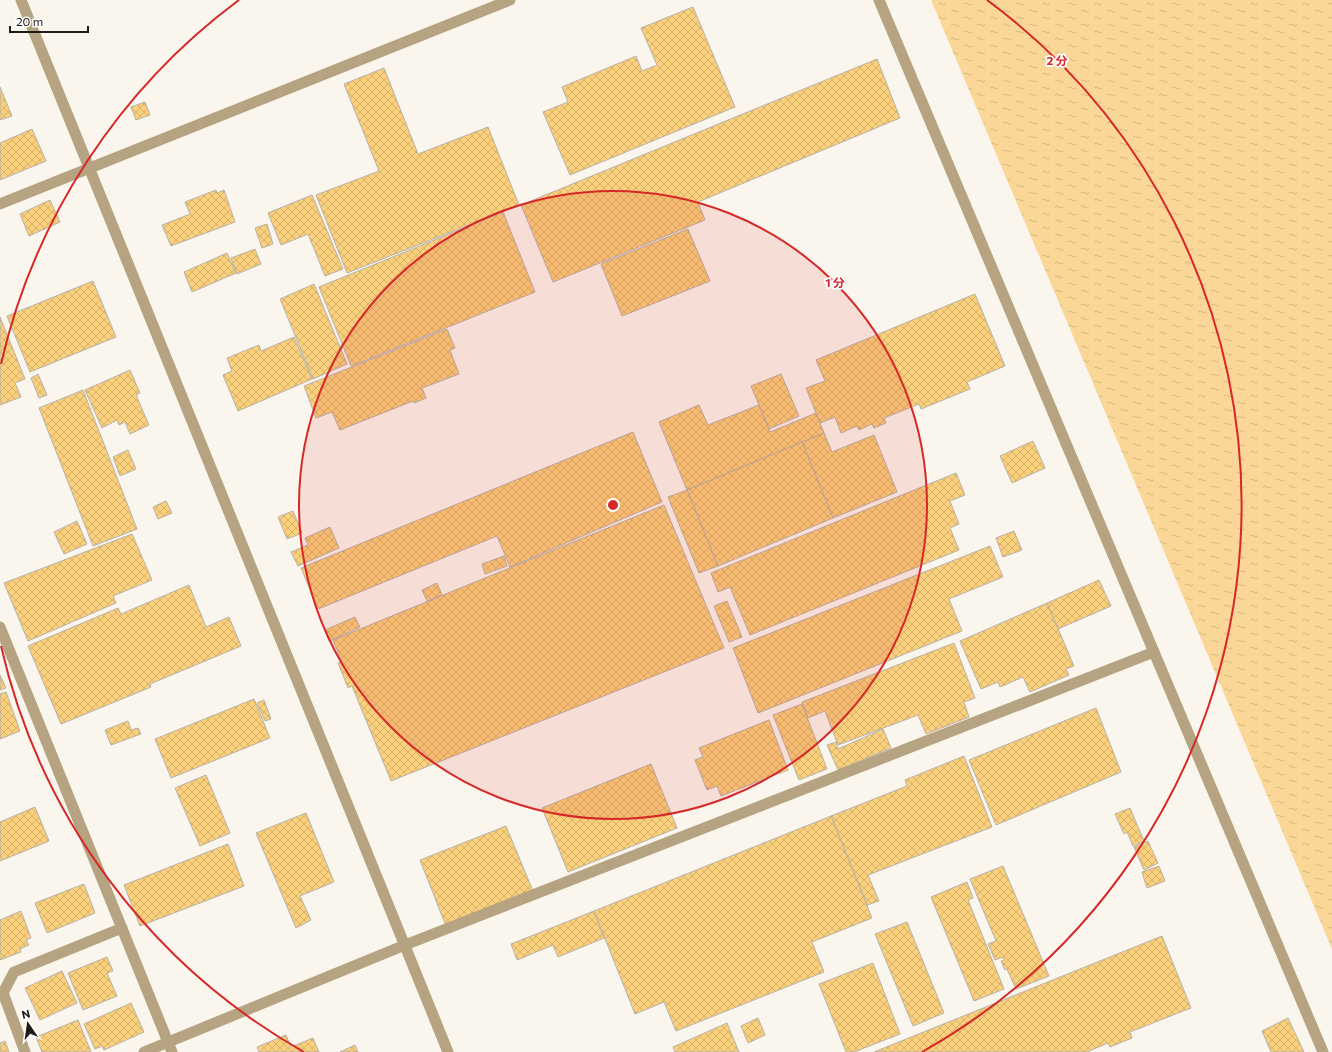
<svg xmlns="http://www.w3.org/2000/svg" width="1332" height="1052" viewBox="0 0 1332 1052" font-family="Commissioner,'Noto Sans JP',sans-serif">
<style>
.water{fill:url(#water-ripples)}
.building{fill:url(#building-cross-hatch);stroke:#b6b1a9}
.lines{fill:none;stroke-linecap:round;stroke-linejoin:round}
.service{stroke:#b5a381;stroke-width:11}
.minor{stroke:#b5a381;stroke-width:11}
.tertiary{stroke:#b5a381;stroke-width:11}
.ring{fill:none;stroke:#d62828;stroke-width:2}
.centre{fill:#d62828;stroke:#fff;stroke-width:2}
.ring-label{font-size:12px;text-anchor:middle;font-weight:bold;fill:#d62828;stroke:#fff;stroke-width:3.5;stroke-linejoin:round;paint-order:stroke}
</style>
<defs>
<pattern id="water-ripples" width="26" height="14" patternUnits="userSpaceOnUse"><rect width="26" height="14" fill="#fad796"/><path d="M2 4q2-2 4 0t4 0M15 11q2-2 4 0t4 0" fill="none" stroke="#d6b881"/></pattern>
<pattern id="building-cross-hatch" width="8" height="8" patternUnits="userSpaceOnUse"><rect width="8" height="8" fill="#fbd07c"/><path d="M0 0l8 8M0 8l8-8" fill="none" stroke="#d7b26a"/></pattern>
</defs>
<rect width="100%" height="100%" fill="#fbf6ed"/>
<!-- water -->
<polygon class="water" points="931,0 1332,0 1332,949"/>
<!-- building -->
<g class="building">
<polygon points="693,7 735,107 570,175 543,112 568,102 562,87 636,56 642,71 657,65 641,28"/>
<polygon points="877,59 900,118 698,202 705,220 553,282 521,205"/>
<polygon points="384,68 418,154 488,127 519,205 347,273 316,195 379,171 344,84"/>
<polygon points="0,87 12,116 0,120"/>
<polygon points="145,102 150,115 136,120 131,107"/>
<polygon points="32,129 46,161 0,180 0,143"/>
<polygon points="216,190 217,193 224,190 235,222 171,246 162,225 190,214 185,202"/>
<polygon points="312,195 343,269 325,276 308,234 281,245 268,213"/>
<polygon points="50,200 60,222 29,236 20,214"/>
<polygon points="503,212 535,292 351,366 319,287"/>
<polygon points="267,224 273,244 262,248 255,228"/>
<polygon points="688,229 710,281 622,316 601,264"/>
<polygon points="255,249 261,264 237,274 231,258"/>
<polygon points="227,253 236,273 192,292 184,272"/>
<polygon points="93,281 116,337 30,372 7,316"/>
<polygon points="314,284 347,364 313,379 280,299"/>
<polygon points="975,294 1005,366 967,382 970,389 921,409 919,404 884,418 886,423 874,428 872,424 859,430 857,426 841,433 835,417 820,423 806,388 825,381 816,360"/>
<polygon points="0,317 25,379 15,383 21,397 0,405"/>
<polygon points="447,329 455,348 450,350 459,374 422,388 426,398 414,403 413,401 340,430 332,412 316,418 304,386"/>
<polygon points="294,337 312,379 238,411 223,375 232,371 227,358 259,345 261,351"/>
<polygon points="130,370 140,393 136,395 149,425 130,434 125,422 119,425 117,420 102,428 85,390"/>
<polygon points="38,374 47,395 39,398 31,378"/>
<polygon points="781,374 799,416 769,429 751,386"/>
<polygon points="83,390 137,529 93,546 39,408"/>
<polygon points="699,405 708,425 759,405 770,432 816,413 824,433 687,490 659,422"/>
<polygon points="633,432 662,502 510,567 497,536 318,609 301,568"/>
<polygon points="824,433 832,452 874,435 897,492 833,518 802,442"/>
<polygon points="1033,441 1045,468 1012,483 1000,456"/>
<polygon points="802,442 833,518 718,566 687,490"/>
<polygon points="128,450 136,469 120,476 113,457"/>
<polygon points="956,473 965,495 950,501 959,524 950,528 959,550 750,635 730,587 718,592 711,573"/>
<polygon points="687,490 718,566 699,573 668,497"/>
<polygon points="166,501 172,513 158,519 153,507"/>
<polygon points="664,505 724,648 391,781 352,686 348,688 338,663 342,662 333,640"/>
<polygon points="293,511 302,533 287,539 278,517"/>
<polygon points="77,521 87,544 64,554 54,532"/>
<polygon points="330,527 339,548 298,566 291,552 308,545 305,538"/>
<polygon points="1014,531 1022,550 1003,557 996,538"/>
<polygon points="132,534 152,580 113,596 116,603 28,641 4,583"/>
<polygon points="990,546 1003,577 949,599 962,631 758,713 733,648"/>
<polygon points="504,556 507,566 485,574 482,564"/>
<polygon points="1099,580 1111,606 1058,629 1047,603"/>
<polygon points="437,583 442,595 427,601 422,590"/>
<polygon points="189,585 206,627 229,617 241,646 150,684 151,687 61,724 28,646 118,608 121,614"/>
<polygon points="727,601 742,637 729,642 714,606"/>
<polygon points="1047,603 1074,666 1066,669 1069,675 1030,692 1023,677 1000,687 998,682 981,689 960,641"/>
<polygon points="355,617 360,627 329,641 325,630"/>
<polygon points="954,643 975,698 964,702 969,717 926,734 918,715 838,745 825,711 808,718 802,702"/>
<polygon points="0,675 6,688 0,690"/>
<polygon points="6,692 20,731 0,739 0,694"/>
<polygon points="254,699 270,738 171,778 155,739"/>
<polygon points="264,700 271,719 265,721 257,703"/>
<polygon points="802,704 827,769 799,780 773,715"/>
<polygon points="1096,708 1121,772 996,825 969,760"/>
<polygon points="769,720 788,770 721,796 717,786 707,790 695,760 703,757 699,748"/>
<polygon points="128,721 131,730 138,728 141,734 111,745 105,730"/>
<polygon points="883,729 891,748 838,770 827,745 836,742 838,749"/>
<polygon points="964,756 992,827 868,875 879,901 867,905 831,816 907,786 905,780"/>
<polygon points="651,764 677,828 568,872 542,808"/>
<polygon points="206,775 230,833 200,846 175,788"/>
<polygon points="35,807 49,841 0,861 0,822"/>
<polygon points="1130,808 1144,841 1133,846 1127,832 1124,834 1115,814"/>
<polygon points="306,813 334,882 300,896 311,920 296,928 256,833"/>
<polygon points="831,816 872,918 812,942 824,972 676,1031 664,1002 635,1014 594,911"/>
<polygon points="506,826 533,891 446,926 420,860"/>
<polygon points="1148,841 1158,863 1144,870 1134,847"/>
<polygon points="228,844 244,886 140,926 124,885"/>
<polygon points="1003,866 1049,976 1016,989 1007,969 1005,970 1001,961 1004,960 1003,957 995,960 988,944 996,941 970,879"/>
<polygon points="1159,866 1165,881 1147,888 1142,872"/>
<polygon points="967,882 973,898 968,900 1004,989 974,1001 931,897"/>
<polygon points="84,884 95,913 47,933 35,903"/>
<polygon points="21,911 31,938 26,940 29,945 20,949 21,952 0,960 0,920"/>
<polygon points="594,911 604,938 558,957 553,945 517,960 511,944"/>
<polygon points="907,922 944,1013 913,1026 875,934"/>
<polygon points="1162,936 1191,1008 1130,1032 1132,1038 1110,1047 1108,1043 1087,1052 874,1052"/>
<polygon points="107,957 113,971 107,973 117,996 83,1010 68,973"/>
<polygon points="873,963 900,1034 854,1052 846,1052 819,984"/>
<polygon points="62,971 77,1003 40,1020 25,988"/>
<polygon points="131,1003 144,1032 104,1050 102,1046 95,1049 84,1024"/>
<polygon points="758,1018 765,1035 748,1043 741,1026"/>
<polygon points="1288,1018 1304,1052 1271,1052 1262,1031"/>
<polygon points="78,1020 91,1052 42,1052 36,1037"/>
<polygon points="727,1023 739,1052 675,1052 673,1047"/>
<polygon points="286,1035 291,1047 313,1038 319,1052 259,1052 257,1047"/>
<polygon points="5,1041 9,1052 0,1052 0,1043"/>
<polygon points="355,1045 358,1052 340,1052"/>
</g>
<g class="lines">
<!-- service -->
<polyline class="service" points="1159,664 1323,1052"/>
<!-- minor -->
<g class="minor">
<polyline points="879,0 1159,664"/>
<polyline points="0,204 510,0"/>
<polyline points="0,627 172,1052"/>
<polyline points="25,1052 3,993 14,972 122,928"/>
<polyline points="144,1052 405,945 1154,652"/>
</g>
<!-- tertiary -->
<polyline class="tertiary" points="21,0 448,1052"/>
</g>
<!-- distance rings -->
<circle cx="613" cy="505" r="314" fill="#d62828" fill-opacity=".12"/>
<g class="ring">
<circle cx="613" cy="505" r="314"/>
<path d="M304 1052A628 628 0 0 1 1 646M1 364A628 628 0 0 1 239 0M987 0A628 628 0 0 1 922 1052"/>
</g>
<circle cx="613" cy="505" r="6" class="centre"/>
<g class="ring-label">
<text x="1057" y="65">2 分</text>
<text x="835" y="287">1 分</text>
</g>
<!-- north arrow -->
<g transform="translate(28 1024) rotate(347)" stroke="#ffffff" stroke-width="3" paint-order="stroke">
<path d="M0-3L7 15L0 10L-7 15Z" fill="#1d1b18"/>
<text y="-6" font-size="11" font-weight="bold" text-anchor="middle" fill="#1d1b18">N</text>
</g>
<!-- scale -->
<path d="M10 26v6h78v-6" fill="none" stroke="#1d1b18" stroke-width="2"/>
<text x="16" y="26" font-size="12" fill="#1d1b18" stroke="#ffffff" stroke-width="3" paint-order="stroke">20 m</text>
</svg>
